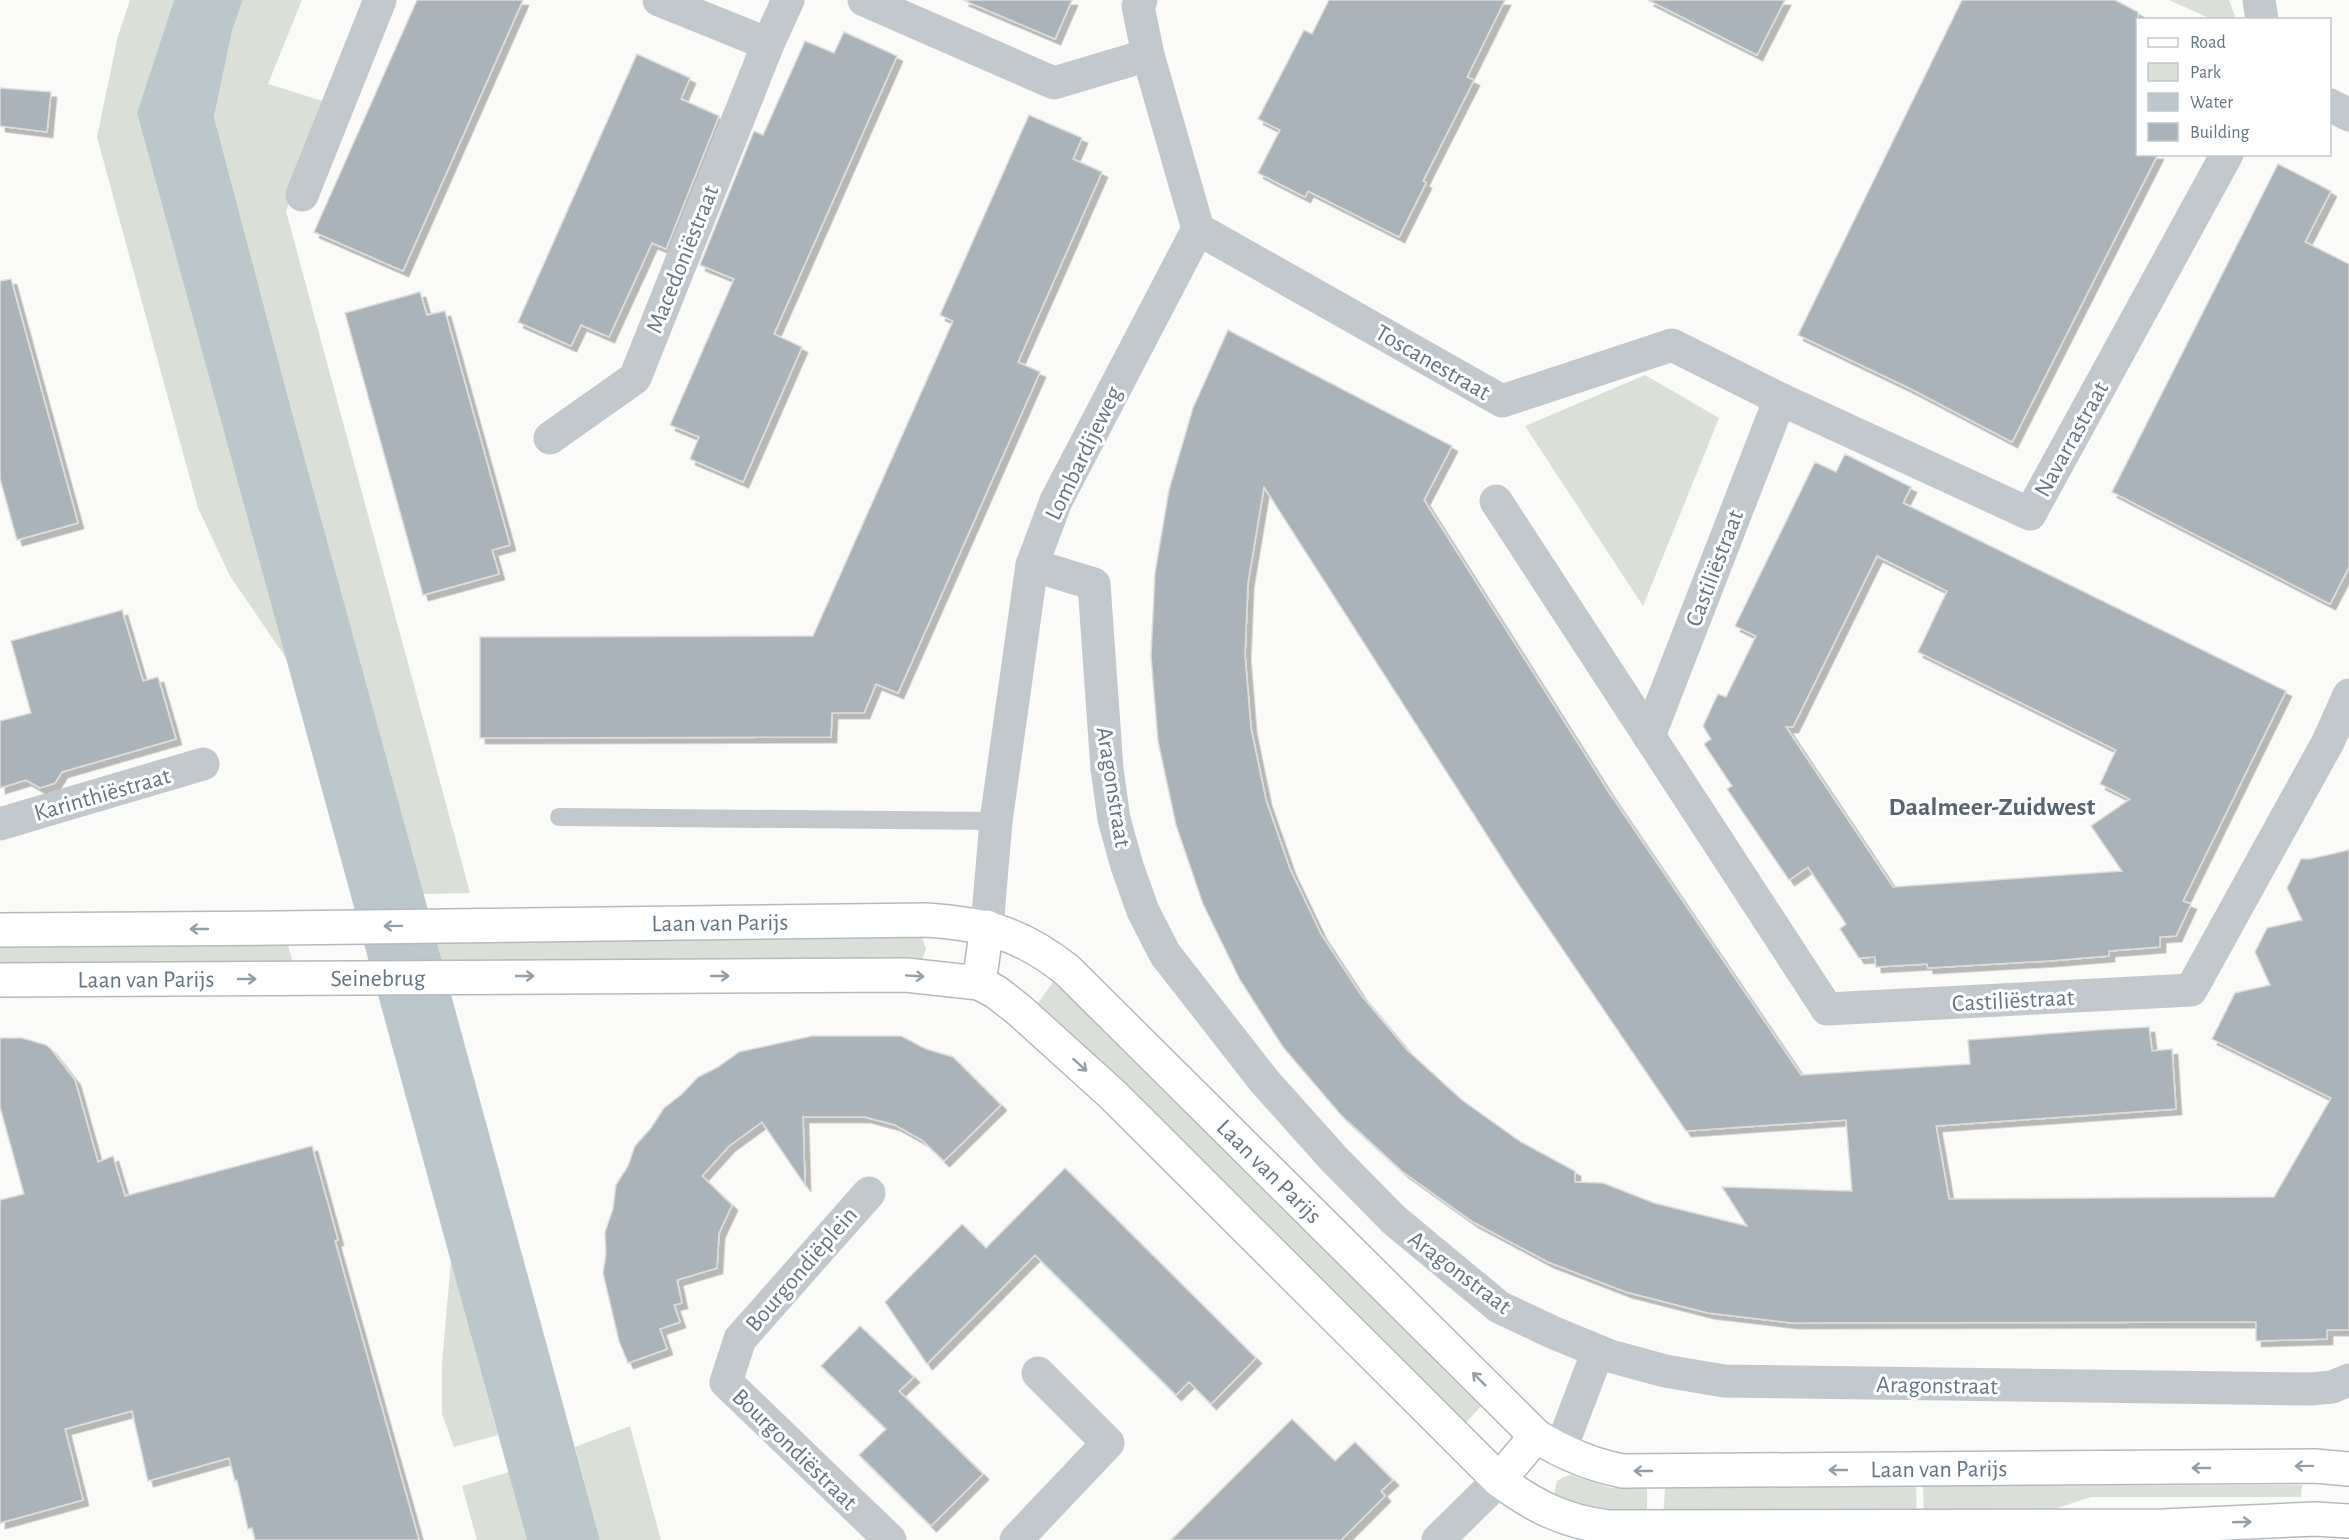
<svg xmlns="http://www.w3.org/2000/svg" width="2349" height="1540" viewBox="0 0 2349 1540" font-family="'Alegreya Sans',sans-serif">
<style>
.green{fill:#dadfd7}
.water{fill:#bbc7cb}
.building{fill:#aab3b9;stroke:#dcdcda;stroke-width:1.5;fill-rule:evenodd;filter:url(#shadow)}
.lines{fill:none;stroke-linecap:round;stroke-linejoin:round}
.secondary-casing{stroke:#b3babf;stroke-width:36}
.lane{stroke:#c3c8cc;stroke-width:18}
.street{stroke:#c3c8cc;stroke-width:33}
.secondary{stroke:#fff;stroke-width:33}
.oneway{stroke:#939fa8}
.labels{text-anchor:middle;stroke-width:6;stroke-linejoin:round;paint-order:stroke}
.street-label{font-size:24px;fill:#657683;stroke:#fff}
.neighbourhood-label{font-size:26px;font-weight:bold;fill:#57646e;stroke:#fff}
</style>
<defs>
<filter id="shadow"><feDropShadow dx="5.5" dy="5.5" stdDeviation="0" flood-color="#0004"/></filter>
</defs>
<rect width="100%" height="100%" fill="#fafaf8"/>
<!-- green -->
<g class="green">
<polygon points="130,0 174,0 137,113 288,661 230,576 198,508 97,137 118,36"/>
<polygon points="243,0 302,0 268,84 329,103 286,211 470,893 423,894 290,405 214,117 232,31"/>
<polygon points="2169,0 2229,0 2236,19 2211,19"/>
<polygon points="1645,375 1719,418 1643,606 1525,426"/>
<polygon points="918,936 922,938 926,949 922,960 916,962 443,967 435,938"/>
<polygon points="286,937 294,967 0,968 0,940"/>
<polygon points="1054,981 1483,1404 1461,1428 1035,1007"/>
<polygon points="451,1260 498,1435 454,1447 442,1414 442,1364"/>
<polygon points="630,1426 661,1540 600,1540 575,1447"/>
<polygon points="509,1472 527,1540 477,1540 462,1486"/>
<polygon points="1571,1475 1611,1488 1647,1488 1647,1519 1558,1502 1554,1494 1557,1481 1566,1476"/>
<polygon points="1916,1485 1917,1519 1663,1519 1665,1488"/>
<polygon points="2302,1485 2301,1497 2091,1497 2029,1517 1924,1519 1923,1486"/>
</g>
<!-- water -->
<polygon class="water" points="174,0 243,0 232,31 214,117 290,405 600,1540 527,1540 137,113"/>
<!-- building -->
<g class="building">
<polygon points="417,0 523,0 403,271 314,232"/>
<polygon points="963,0 1072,0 1055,39"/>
<polygon points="1329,0 1505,0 1467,77 1474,80 1423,181 1426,183 1399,237 1308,191 1305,197 1258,173 1280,130 1258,119 1304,30 1312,34"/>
<polygon points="1648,0 1785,0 1757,55"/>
<polygon points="1962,0 2115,0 2138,12 2138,154 2158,154 2012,442 1911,389 1798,335"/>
<polygon points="844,32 897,56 774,334 802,347 743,482 690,459 699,437 670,425 734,279 700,265 754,131 763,135 805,41 834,53"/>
<polygon points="637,54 690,78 681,99 719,116 666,249 652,243 609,337 581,325 571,346 518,322"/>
<polygon points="0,88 51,92 47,132 0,126"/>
<polygon points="1029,115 1082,138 1073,159 1102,172 1018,362 1040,372 898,693 876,684 864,713 832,713 831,737 480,738 480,637 813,636 953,321 940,315"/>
<polygon points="2278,164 2331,191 2305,242 2349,264 2349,567 2330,604 2112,492"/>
<polygon points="11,279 78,523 17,540 0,479 0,281"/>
<polygon points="420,292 427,315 445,311 510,545 492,550 499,574 423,595 345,313"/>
<path d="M1228,330L1452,446L1424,500L1610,794L1801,1075L1970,1064L1968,1040L2098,1030L2149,1027L2152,1051L2172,1049L2176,1109L1936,1126L1949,1199L2274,1197L2331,1098L2212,1039L2235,993L2270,985L2255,952L2267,928L2302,920L2287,888L2301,859H2310L2349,850V1330H2327V1339L2256,1341V1322L1792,1323L1708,1313L1626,1292L1548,1262L1473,1222L1403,1172L1341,1115L1283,1047L1240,980L1203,904L1176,825L1158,741L1151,656L1155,573L1169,490L1193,408ZM1264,487L1517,882L1686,1131L1846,1120L1852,1191L1722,1187L1747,1226L1654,1203L1603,1183L1575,1182V1171L1521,1142L1462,1100L1408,1051L1361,995L1321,934L1290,869L1266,800L1251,728L1245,655L1248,583Z"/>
<path d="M1845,454L1911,487L1903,503L2286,691L2183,901L2191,904L2176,936L2160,937V947L2109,951V956L2049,961L1928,968L1927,964L1876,967L1875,957L1859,958L1840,929L1846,924L1808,867L1789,880L1727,789L1732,786L1704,744L1711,739L1703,726L1718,694L1726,697L1756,636L1735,626L1815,462L1836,472ZM1877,556L1947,591L1918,652L2116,750L2100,784L2130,799L2091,826L2122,871L1893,887L1786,727H1793Z"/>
<polygon points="122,610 143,681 158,677 176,739 62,772 55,783 40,788 26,780 0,788 0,721 31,713 11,641"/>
<polygon points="812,1036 901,1036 926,1049 953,1057 1001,1105 944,1161 922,1140 895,1125 865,1117 803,1117 805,1185 762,1122 729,1146 702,1176 732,1205 719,1233 717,1268 677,1280 682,1303 674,1305 680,1322 660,1329 667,1349 628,1363 619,1341 603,1273 606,1254 605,1232 613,1209 616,1185 628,1166 635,1146 651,1128 664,1108 682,1094 698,1077 718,1067 739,1052"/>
<polygon points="0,1038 22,1038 46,1045 51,1049 75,1080 98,1162 113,1156 125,1196 312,1146 338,1240 335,1241 419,1540 255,1540 252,1528 248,1529 237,1480 235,1481 229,1458 148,1481 132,1411 65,1429 83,1500 0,1523 0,1200 24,1194 0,1107"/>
<polygon points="1065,1168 1256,1358 1211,1404 1189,1382 1176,1395 1035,1255 927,1364 885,1302 962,1224 986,1248"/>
<polygon points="860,1326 914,1377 899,1391 983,1474 931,1526 859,1455 886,1429 821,1366"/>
<polygon points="1292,1419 1335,1461 1355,1442 1393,1480 1381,1491 1385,1496 1341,1540 1171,1540"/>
</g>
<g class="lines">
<!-- secondary casing -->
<g class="secondary-casing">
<g id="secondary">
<path id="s1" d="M0,930L278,928L926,920C985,924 1020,933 1067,970L1536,1436C1565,1454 1591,1465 1623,1471L2315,1466L2349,1469"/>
<path id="s2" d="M0,980L906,975L979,983L996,992L1019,1010L1113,1095L1499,1480C1533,1506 1566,1522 1608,1527L2163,1526L2315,1519L2349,1521"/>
<polyline points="979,983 987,927"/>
<polyline points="1499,1480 1536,1436"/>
</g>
</g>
<!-- lane -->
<polyline class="lane" points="559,817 996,821"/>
<!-- street -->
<g class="street">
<polyline points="659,0 768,44"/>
<polyline points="864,0 1054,83 1148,55"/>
<polyline points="2259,0 2262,20"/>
<polyline points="2330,105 2349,115"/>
<polyline points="302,195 380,0"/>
<polyline points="1198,229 1502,401 1672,345 1780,399 2030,514 2227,154"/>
<polyline points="550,438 635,378 768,44 788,0"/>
<polyline points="1496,501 1827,1009 2191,990 2328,742 2349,695"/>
<polyline points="1032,565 1094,584 1107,769 1114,819 1127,866 1143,911 1165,954 1265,1082 1334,1159 1394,1220 1499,1307 1552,1332 1610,1356 1665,1371 1724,1381 2311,1389 2332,1387 2349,1380"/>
<polyline points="1649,736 1780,399"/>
<polyline points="0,824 203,764"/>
<polyline points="987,927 996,821 1032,565 1056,501 1198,229 1148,55 1138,6 1141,0"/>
<polyline points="869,1193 740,1339 726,1382 890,1540"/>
<polyline points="1560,1451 1598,1351"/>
<polyline points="1016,1540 1108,1443 1038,1373"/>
<polyline points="1438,1540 1499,1480"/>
</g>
<!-- secondary -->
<use href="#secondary" class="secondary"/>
</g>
<!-- one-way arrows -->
<defs><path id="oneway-shaft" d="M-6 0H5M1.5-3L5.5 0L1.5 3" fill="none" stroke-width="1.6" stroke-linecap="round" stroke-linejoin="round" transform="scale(1.5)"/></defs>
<g class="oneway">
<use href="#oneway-shaft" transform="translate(393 926) rotate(179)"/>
<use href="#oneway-shaft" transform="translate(199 929) rotate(180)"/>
<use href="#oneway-shaft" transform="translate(525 976)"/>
<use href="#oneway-shaft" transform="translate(720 976)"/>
<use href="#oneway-shaft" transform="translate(915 976) rotate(4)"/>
<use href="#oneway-shaft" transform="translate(247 979)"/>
<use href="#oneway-shaft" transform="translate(1080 1065) rotate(42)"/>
<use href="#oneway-shaft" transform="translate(1479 1379) rotate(-135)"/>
<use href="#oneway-shaft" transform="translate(2304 1466) rotate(179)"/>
<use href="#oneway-shaft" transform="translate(2201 1468) rotate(180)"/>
<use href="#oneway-shaft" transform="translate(1838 1470) rotate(180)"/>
<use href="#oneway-shaft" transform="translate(1643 1471) rotate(180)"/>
<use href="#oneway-shaft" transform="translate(2242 1522) rotate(-2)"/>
</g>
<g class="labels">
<!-- street labels -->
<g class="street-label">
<text transform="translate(682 259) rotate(-68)" y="8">Macedoniëstraat</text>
<text transform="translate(1433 362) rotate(30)" y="8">Toscanestraat</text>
<text transform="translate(2071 439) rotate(-61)" y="8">Navarrastraat</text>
<text transform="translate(1083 453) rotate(-64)" y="8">Lombardijeweg</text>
<text transform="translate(1714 568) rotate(-69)" y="8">Castiliëstraat</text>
<text transform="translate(1114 787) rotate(81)" y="8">Aragonstraat</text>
<text transform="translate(102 794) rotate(-16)" y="8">Karinthiëstraat</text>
<text dy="8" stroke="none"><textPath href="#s1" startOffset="720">Laan van Parijs</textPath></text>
<text dy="8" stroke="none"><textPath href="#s2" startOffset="378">Seinebrug</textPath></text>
<text dy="8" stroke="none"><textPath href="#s2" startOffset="146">Laan van Parijs</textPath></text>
<text transform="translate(2013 1000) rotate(-3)" y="8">Castiliëstraat</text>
<text dy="8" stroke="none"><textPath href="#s1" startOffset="1364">Laan van Parijs</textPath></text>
<text transform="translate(801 1269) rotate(-49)" y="8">Bourgondiëplein</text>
<text transform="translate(1460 1272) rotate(37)" y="8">Aragonstraat</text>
<text transform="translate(1937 1385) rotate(1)" y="8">Aragonstraat</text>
<text transform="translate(795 1449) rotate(44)" y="8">Bourgondiëstraat</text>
<text dy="8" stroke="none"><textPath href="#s1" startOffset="2150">Laan van Parijs</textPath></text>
</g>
<!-- neighbourhood labels -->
<g class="neighbourhood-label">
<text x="1992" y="815">Daalmeer-Zuidwest</text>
</g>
</g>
<!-- legend -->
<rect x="2136" y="18" width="195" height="138" fill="#ffffff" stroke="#c1c8cd" stroke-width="1.5"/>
<rect x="2148" y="38" width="30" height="9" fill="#ffffff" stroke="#c1c8cd" stroke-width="1.5"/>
<text x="2190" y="48" font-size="18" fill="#657683">Road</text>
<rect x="2148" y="63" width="30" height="18" fill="#dadfd7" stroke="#c1c8cd" stroke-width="1.5"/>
<text x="2190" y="78" font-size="18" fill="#657683">Park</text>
<rect x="2148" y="93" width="30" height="18" fill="#bbc7cb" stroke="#c1c8cd" stroke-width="1.5"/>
<text x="2190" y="108" font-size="18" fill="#657683">Water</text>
<rect x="2148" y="123" width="30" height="18" fill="#aab3b9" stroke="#c1c8cd" stroke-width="1.5"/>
<text x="2190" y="138" font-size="18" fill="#657683">Building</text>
</svg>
